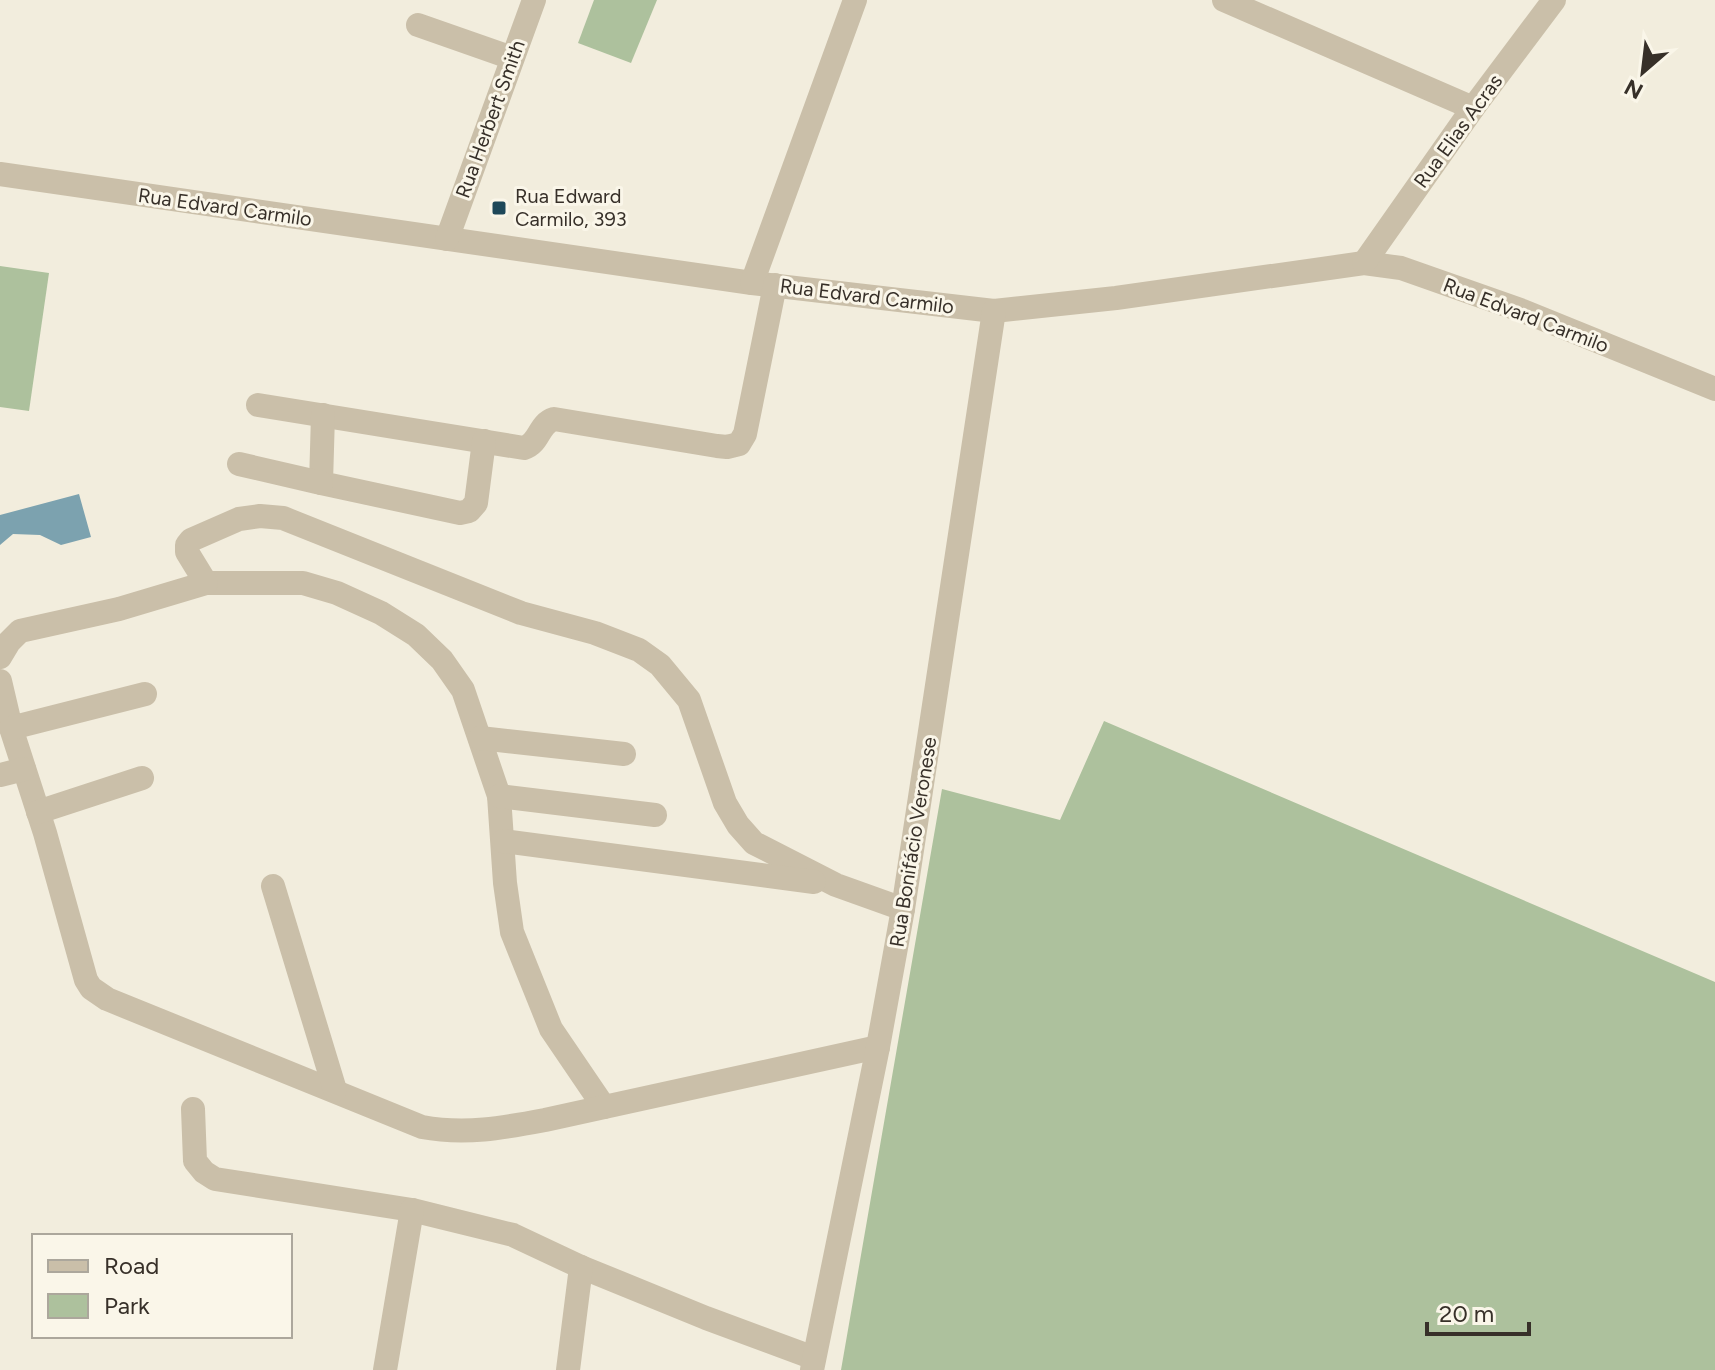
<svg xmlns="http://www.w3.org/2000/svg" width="1715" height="1370" viewBox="0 0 1715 1370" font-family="Figtree,sans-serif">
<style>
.green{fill:#adc19d}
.water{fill:#7ca2af}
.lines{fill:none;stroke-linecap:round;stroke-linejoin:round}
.minor{stroke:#cabfa9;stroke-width:24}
.poi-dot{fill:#1e4859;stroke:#faf6e9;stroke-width:3}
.labels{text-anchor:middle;stroke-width:6;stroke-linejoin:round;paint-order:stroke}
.street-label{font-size:20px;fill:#373029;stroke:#faf6e9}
.poi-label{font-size:20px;fill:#373029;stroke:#faf6e9;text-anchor:start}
</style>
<rect width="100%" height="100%" fill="#f2eddd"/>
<!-- green -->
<g class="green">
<polygon points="594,0 657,0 631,63 578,43"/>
<polygon points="0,266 49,273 29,411 0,407"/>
<polygon points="1104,721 1715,982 1715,1370 841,1370 942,789 1060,820"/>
</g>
<!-- water -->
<polygon class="water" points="79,494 91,537 61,545 40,535 13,534 0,545 0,515"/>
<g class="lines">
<!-- minor -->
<g class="minor">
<polyline points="1224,0 1473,108"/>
<polyline points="418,25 512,58"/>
<polyline points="0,174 752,283 994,311 1116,298 1364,263 1401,268 1523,311 1715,389"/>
<polyline points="447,239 534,0"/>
<polyline points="1364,263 1473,108 1554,0"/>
<polyline points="752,283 855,0"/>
<path d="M258,405L524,448C540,443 538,424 554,419L717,446L727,447L739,444L745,434L775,285"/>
<polyline points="323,415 321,483 460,513 469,511 476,503 484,441"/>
<polyline points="239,464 321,483"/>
<polyline points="206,583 303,583 337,593 381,613 416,635 442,660 463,690 499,796 505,883 512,932 551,1029 604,1107"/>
<polyline points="0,657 9,642 20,631 119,609 206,583 187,552 187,545 191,540 239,519 260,516 283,518 521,613 595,633 639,650 660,665 689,700 725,803 738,825 754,843 836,885 903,909"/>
<path d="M0,681L11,728L45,833L86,980L91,988L107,999L422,1127C465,1135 503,1128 545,1120L878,1047"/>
<polyline points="11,728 145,694"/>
<polyline points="480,738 624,754"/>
<polyline points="0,775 24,769"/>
<polyline points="499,796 655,815"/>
<polyline points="38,812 142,778"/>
<polyline points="503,841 814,882"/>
<polyline points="273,886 335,1090"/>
<polyline points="193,1109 195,1161 204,1172 215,1179 412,1210 513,1235 581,1267 706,1318 814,1358"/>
<polyline points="385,1370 412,1210"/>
<polyline points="568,1370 581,1267"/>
<polyline points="812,1370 878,1047 903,909 994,311"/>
</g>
</g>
<!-- markers -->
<rect class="poi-dot" x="491" y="200" width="16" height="16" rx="4"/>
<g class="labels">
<!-- street labels -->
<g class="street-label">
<text transform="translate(490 119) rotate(-70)" y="7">Rua Herbert Smith</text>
<text transform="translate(1458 131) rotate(-54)" y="7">Rua Elias Acras</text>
<text transform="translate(225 207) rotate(8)" y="7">Rua Edvard Carmilo</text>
<text transform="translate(867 296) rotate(7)" y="7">Rua Edvard Carmilo</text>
<text transform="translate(1526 315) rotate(21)" y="7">Rua Edvard Carmilo</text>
<text transform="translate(913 842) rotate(-81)" y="7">Rua Bonifácio Veronese</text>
</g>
<!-- poi labels -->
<g class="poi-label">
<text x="515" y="203">Rua Edward<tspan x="515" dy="23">Carmilo, 393</tspan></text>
</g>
</g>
<!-- legend -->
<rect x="32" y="1234" width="260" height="104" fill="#faf6e9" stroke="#aca79c" stroke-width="2"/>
<rect x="48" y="1260" width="40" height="12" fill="#cabfa9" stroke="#aca79c" stroke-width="2"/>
<text x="104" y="1274" font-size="24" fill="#373029">Road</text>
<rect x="48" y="1294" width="40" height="24" fill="#adc19d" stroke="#aca79c" stroke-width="2"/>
<text x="104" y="1314" font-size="24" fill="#373029">Park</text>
<!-- north arrow -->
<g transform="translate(1643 72) rotate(208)" stroke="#faf6e9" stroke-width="6" paint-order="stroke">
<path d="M0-6L14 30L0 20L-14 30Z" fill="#373029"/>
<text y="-12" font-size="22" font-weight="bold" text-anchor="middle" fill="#373029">N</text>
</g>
<!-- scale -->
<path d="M1427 1322v12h102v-12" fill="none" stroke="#373029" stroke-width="4"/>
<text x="1439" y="1322" font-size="24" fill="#373029" stroke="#faf6e9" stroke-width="6" paint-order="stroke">20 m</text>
</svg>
